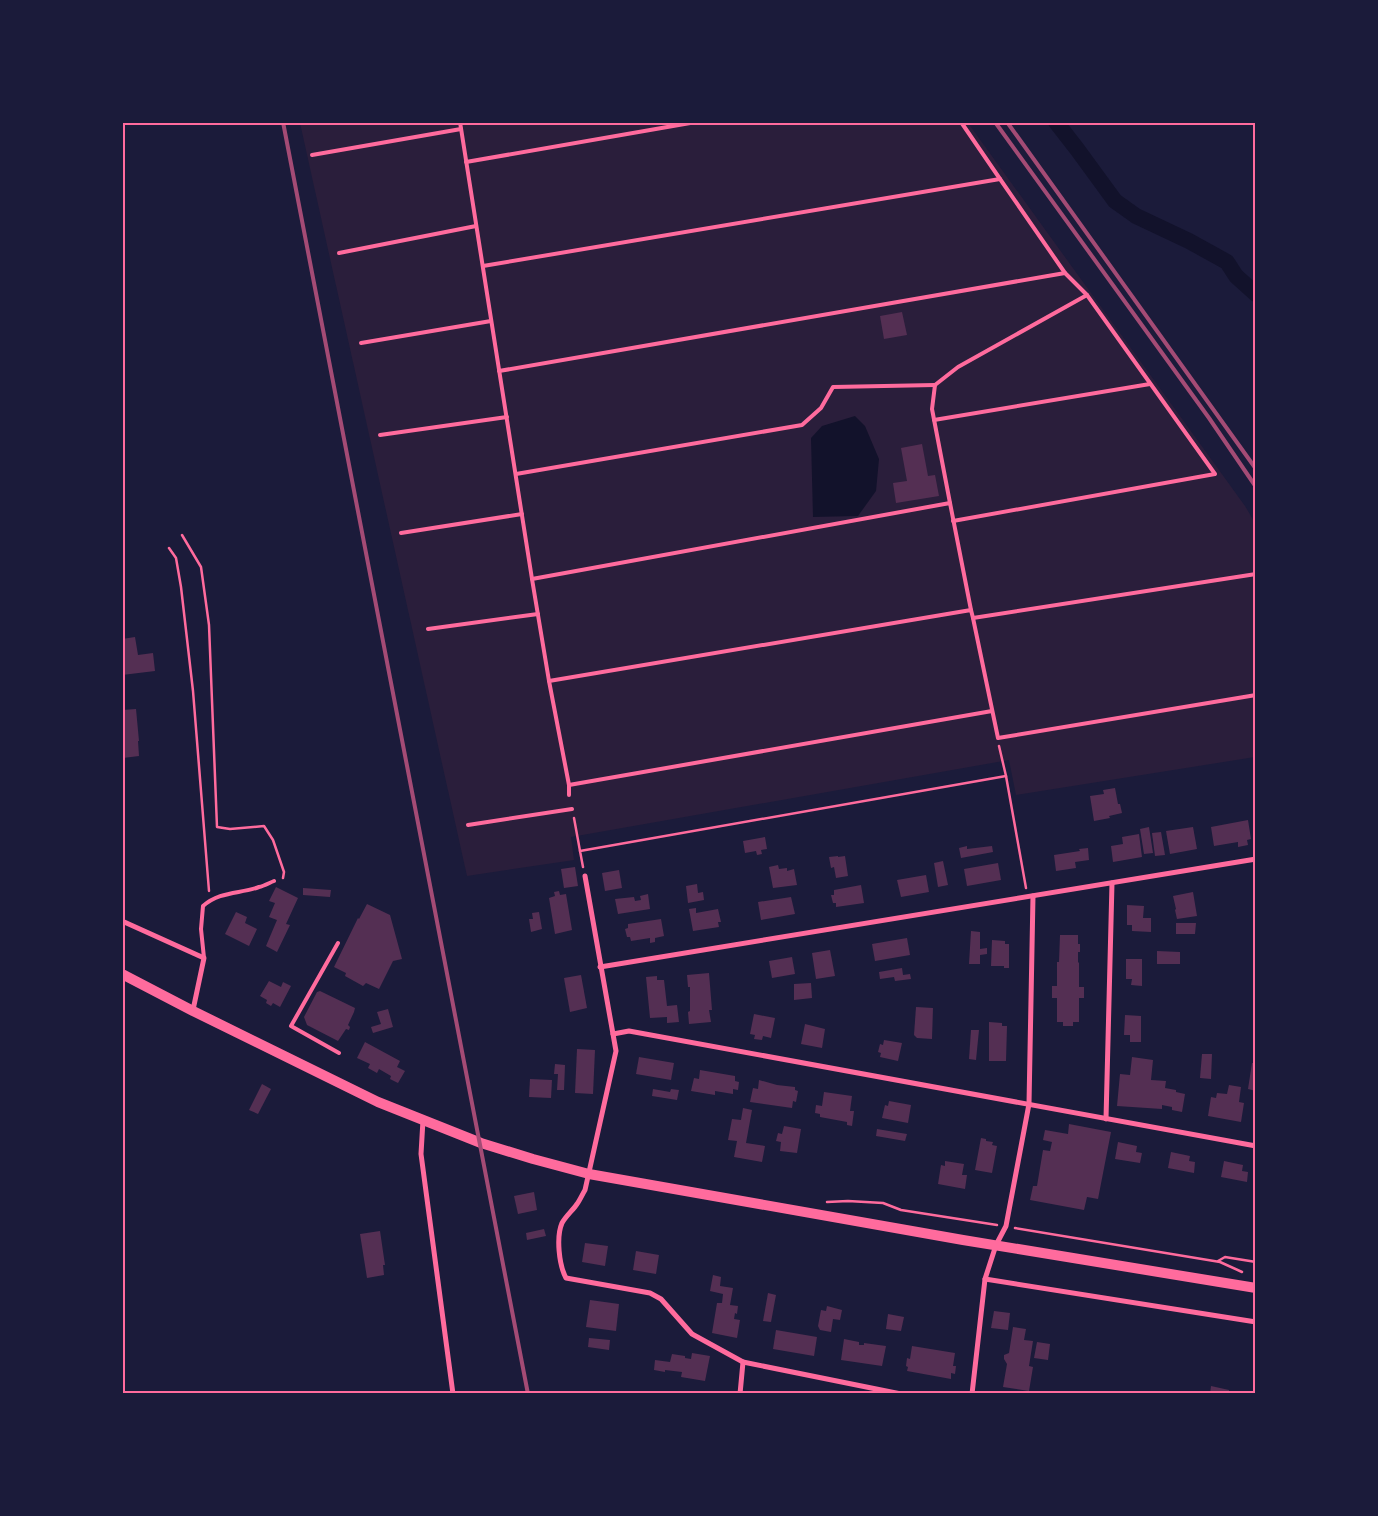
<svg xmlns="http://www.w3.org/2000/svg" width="1378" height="1516" viewBox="0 0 1378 1516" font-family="'DM Sans',sans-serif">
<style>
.green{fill:#2a1e3b}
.water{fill:#12122b}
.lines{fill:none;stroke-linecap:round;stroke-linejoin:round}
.canal{stroke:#12122b;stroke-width:16}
.building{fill:#542f53}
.path{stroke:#ff6b9d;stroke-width:2.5}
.service{stroke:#ff6b9d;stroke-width:4}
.minor{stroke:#ff6b9d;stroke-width:5}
.secondary{stroke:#ff6b9d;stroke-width:10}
.rail{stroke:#a44b75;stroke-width:4}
.neatline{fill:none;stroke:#ff6b9d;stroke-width:2}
</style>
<rect width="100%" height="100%" fill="#1b1b3a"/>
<!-- green -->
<polygon class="green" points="300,123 968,123 1245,506 1255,523 1255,757 1016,795 1009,760 571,837 574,860 467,876"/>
<!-- water -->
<polygon class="water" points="855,416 865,426 879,459 876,491 858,516 813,517 811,438 822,426"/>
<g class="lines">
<!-- canal -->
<polyline class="canal" points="1056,122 1077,149 1115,201 1136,216 1189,241 1227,262 1236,276 1256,294"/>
</g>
<!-- building -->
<g class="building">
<polygon points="902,312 907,335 884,339 880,316"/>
<polygon points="922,444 928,476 935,475 939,496 896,503 893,483 907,481 901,448"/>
<polygon points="135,637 138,655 153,653 155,671 122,675 122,639"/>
<polygon points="136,709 139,741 138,741 139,756 123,758 122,710"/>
<polygon points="1115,788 1118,804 1120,804 1122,813 1109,816 1110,818 1094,821 1090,796 1104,794 1103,790"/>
<polygon points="1248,820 1251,839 1247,840 1248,845 1238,847 1238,842 1214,846 1211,827"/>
<polygon points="1149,827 1153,853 1144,854 1140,829"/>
<polygon points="1193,827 1197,849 1170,854 1166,831"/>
<polygon points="1161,832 1165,855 1155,856 1152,833"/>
<polygon points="1139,834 1142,857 1113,862 1111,846 1123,844 1122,837"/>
<polygon points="765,837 767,849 761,850 762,854 757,855 756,851 745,853 743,841"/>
<polygon points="967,846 967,849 992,846 993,852 961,858 959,848"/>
<polygon points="1088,848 1089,860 1075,862 1076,868 1056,871 1054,855 1080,851 1079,849"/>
<polygon points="838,856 838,857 845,856 848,876 836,878 834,867 831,868 829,857"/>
<polygon points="943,861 948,885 938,887 934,863"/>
<polygon points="998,863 1001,880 967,886 964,869"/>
<polygon points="778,865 779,869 787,868 787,871 794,869 797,885 773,888 769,867"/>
<polygon points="575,867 578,886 564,888 561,869"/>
<polygon points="619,870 622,888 605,891 602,873"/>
<polygon points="926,875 929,892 901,897 897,880"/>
<polygon points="697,884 698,893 703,892 704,900 688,903 686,886"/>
<polygon points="861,885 864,903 836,907 836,903 833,903 831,895 834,895 834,890"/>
<polygon points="276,887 298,898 286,924 290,925 277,952 266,946 277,920 269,917 275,903 269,901"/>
<polygon points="303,888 331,890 330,897 303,895"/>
<polygon points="559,891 560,895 566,894 572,930 555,934 549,898 555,896 554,892"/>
<polygon points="1193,892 1197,916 1177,919 1175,910 1176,909 1173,896"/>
<polygon points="648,894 650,909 618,914 615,899 634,897 635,901 641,900 640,896"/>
<polygon points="791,897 795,914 761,920 758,902"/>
<polygon points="367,904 390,915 402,959 393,961 379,989 366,983 363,986 345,976 346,973 334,967 358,918 359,919"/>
<polygon points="1127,905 1144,906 1143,918 1151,918 1151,932 1132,931 1132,925 1127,925"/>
<polygon points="696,908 696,913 718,909 721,922 718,922 719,927 693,931 689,909"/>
<polygon points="236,912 247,917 245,923 257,929 249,946 225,934"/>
<polygon points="539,912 542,929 531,932 529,919 533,919 532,913"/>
<polygon points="661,919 664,936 655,938 655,942 650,943 650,938 631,941 630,937 627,937 625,929 628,928 628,924"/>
<polygon points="1176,923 1196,923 1195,934 1176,934"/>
<polygon points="971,931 980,932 980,949 987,948 987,954 980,955 980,964 969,964"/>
<polygon points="1060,935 1078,935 1078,944 1080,944 1080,952 1078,952 1078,963 1079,962 1079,987 1084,987 1084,998 1079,998 1079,1022 1073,1022 1073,1026 1063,1026 1063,1022 1057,1022 1057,998 1052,998 1052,986 1057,986 1057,962 1059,962"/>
<polygon points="907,938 910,955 875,961 872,944"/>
<polygon points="992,940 1005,941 1005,944 1009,944 1009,968 1004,968 1004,966 991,966"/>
<polygon points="830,950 835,976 816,979 812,953"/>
<polygon points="1157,951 1180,952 1180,964 1157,964"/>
<polygon points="792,957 795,974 772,978 769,961"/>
<polygon points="1126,959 1142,959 1142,986 1131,985 1132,979 1126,979"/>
<polygon points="902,968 903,975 910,974 911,979 895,981 894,977 880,979 879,972"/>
<polygon points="709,973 712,1010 709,1010 711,1022 689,1024 688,1012 690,1011 690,987 688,987 687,975"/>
<polygon points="581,975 587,1008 570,1012 564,978"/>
<polygon points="657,976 657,980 664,980 667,1006 677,1005 679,1022 667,1023 667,1017 650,1018 646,977"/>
<polygon points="269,981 281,987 283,982 291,986 280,1007 273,1003 271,1006 266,1003 267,1000 260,996"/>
<polygon points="811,983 812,998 794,1000 794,984"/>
<polygon points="320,991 355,1008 354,1012 348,1025 350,1027 349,1030 346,1029 338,1041 307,1025 304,1017 317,992"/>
<polygon points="916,1007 933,1008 932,1039 917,1038 914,1035"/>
<polygon points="388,1009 393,1027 373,1033 371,1027 381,1024 377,1012"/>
<polygon points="754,1014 775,1018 771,1038 763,1036 762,1040 754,1039 755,1035 750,1034"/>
<polygon points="1125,1015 1141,1016 1141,1042 1130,1042 1130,1035 1124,1035"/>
<polygon points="989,1022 1002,1023 1002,1026 1007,1026 1006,1061 989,1061"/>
<polygon points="805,1024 825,1029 822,1048 801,1044"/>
<polygon points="971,1030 979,1030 976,1060 969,1059"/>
<polygon points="884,1040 902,1043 898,1061 880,1057 881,1053 878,1052 880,1044 883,1045"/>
<polygon points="365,1042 400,1061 397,1067 405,1071 398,1083 390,1079 391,1076 379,1069 377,1073 368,1068 370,1064 357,1058"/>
<polygon points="577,1049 595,1050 593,1094 575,1093"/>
<polygon points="1202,1054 1212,1054 1211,1079 1200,1078"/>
<polygon points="639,1057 674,1063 671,1080 636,1074"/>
<polygon points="1132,1057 1153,1060 1151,1080 1166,1081 1165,1088 1176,1090 1176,1092 1185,1094 1182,1112 1172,1110 1172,1107 1162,1105 1162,1109 1117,1106 1120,1074 1130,1075"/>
<polygon points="1252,1063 1256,1063 1256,1091 1248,1089"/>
<polygon points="555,1064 565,1065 564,1090 557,1090 558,1074 554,1074"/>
<polygon points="700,1070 735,1076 735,1081 739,1082 738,1090 733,1089 733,1094 715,1091 715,1095 691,1091 694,1078 699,1079"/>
<polygon points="530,1079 552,1080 551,1098 529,1097"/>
<polygon points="759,1080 777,1085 795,1087 795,1090 798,1091 796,1102 793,1101 792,1108 750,1102 753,1088 758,1089"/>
<polygon points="262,1084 271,1089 258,1114 249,1110"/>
<polygon points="1229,1085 1241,1087 1239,1102 1244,1103 1241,1122 1208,1116 1211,1097 1216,1098 1217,1093 1227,1094"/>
<polygon points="653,1089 670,1092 671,1089 679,1090 677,1100 652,1096"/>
<polygon points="824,1092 852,1096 850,1111 854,1111 852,1126 847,1125 847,1122 820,1117 820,1114 815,1113 816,1105 822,1106"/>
<polygon points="889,1101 911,1105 908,1123 882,1118 885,1105 888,1106"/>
<polygon points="743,1108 752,1110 746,1143 765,1146 762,1162 734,1157 737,1141 728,1140 732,1119 741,1120"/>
<polygon points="1069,1124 1111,1132 1098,1199 1087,1197 1084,1210 1030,1200 1033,1186 1037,1186 1043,1150 1050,1151 1052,1142 1043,1140 1045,1130 1068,1134"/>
<polygon points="784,1126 801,1129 797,1153 780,1151 781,1142 776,1141 778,1133 782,1134"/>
<polygon points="877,1129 907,1134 905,1141 876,1136"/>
<polygon points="981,1138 986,1139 986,1141 993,1142 992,1145 997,1146 992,1173 975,1170"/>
<polygon points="1118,1142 1137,1146 1136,1152 1142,1153 1140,1163 1115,1159"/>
<polygon points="1171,1152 1190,1156 1189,1161 1195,1162 1194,1173 1168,1168"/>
<polygon points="945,1161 964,1164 962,1175 967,1175 965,1189 938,1184 941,1165 945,1166"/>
<polygon points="1224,1161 1243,1165 1242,1171 1248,1172 1247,1182 1221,1177"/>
<polygon points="534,1192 537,1210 518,1214 514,1196"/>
<polygon points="544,1229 546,1236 527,1240 526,1233"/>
<polygon points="380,1231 385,1265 383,1265 384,1275 367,1278 360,1234"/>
<polygon points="585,1243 608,1246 605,1266 582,1262"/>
<polygon points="636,1251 659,1255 656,1274 633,1270"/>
<polygon points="713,1275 721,1277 720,1286 733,1288 730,1305 738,1306 737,1314 735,1313 734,1319 740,1320 737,1338 712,1333 717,1303 722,1303 723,1294 710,1291"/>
<polygon points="768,1293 776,1295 771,1322 763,1321"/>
<polygon points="590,1300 619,1304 616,1331 586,1327"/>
<polygon points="827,1306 842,1310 840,1320 833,1319 831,1332 820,1330 818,1326 821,1310 826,1311"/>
<polygon points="994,1311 1010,1313 1008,1330 991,1328"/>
<polygon points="888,1314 904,1317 901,1331 886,1329"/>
<polygon points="1013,1327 1026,1329 1024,1340 1033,1341 1029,1366 1033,1367 1029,1391 1003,1387 1007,1364 1004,1359 1004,1355 1009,1353"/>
<polygon points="776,1330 817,1337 814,1356 773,1349"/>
<polygon points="589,1338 610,1340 609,1350 588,1347"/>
<polygon points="844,1339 859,1342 859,1345 864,1345 864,1343 886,1346 882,1366 841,1360"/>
<polygon points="1037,1342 1050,1344 1048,1360 1034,1358"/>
<polygon points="912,1346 955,1353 953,1366 956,1366 955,1374 951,1373 951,1379 907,1371 908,1367 906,1366 907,1358 910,1359"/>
<polygon points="692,1353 710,1356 705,1381 681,1377 682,1372 665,1370 665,1372 654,1370 655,1360 670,1362 672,1354 685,1356 685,1358 691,1359"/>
<polygon points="1211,1386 1229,1390 1229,1394 1210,1394"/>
</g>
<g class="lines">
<!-- path -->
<g class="path">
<polyline points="182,535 201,567 209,625 217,827 230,829 264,826 273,840 284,872 283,878"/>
<polyline points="169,548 176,558 181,587 193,691 209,891"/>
<polyline points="999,746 1006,776"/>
<polyline points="574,818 580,851"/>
<polyline points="583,867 580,851 1006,776 1026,888"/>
<polyline points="827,1202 848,1201 883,1203 901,1210 997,1225"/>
<polyline points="1015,1228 1220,1262 1242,1272"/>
<polyline points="1218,1261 1225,1257 1256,1262"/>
</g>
<!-- service -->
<g class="service">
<polyline points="460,122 532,579"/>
<polyline points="961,122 1000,179"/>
<polyline points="312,155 461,129"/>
<polyline points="466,162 696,122"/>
<polyline points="339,253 476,226"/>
<polyline points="483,266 1000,179 1065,273"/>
<polyline points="361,343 491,321"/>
<polyline points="499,371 1065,273 1087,295"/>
<polyline points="934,420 1150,384"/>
<polyline points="380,435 507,417"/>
<polyline points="516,474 802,425 821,408 833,387 935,385"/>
<polyline points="950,503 932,409 935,385 958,367 1087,295 1215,474 953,521"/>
<polyline points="401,533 522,514"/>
<polyline points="1256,574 973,618 998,738 1256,695"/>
<polyline points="973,618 971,610 549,681 569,785 992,711"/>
<polyline points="428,629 538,614"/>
<polyline points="549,681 532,579 950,503 971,610"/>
<polyline points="569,785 569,795"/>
<polyline points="468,825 572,809"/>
<polyline points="338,943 291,1026 339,1053"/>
<path d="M204,958L201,929L203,906C220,891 240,894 259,887C264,886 269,883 274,881"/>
</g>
<!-- minor -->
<g class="minor">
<path d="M585,876L616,1051L585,1190C582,1195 580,1200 577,1204C573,1210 566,1216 562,1223C556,1237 559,1265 566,1278L650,1293L661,1299L692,1334L743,1362L901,1394"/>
<polyline points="122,921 204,958 193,1010"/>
<polyline points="600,967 1256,859"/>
<polyline points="613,1034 629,1031 1256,1146"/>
<polyline points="1106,1119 1112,883"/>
<polyline points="423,1120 421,1154 453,1394"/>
<polyline points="985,1279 1256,1322"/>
<polyline points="740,1394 743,1362"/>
<polyline points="972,1394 985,1279 996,1245 1006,1226 1029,1104 1033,896"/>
</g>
<!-- secondary -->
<polyline class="secondary" points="122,974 193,1011 378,1102 481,1143 533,1159 589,1174 963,1240 1256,1288"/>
<!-- rail -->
<g class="rail">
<polyline points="283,122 528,1394"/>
<polyline points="995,122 1209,418 1256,487"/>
<polyline points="1007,122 1256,469"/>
</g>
</g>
<!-- border -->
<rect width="1378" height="1516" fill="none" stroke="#1b1b3a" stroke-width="248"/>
<rect x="124" y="124" width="1130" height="1268" class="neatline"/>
</svg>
